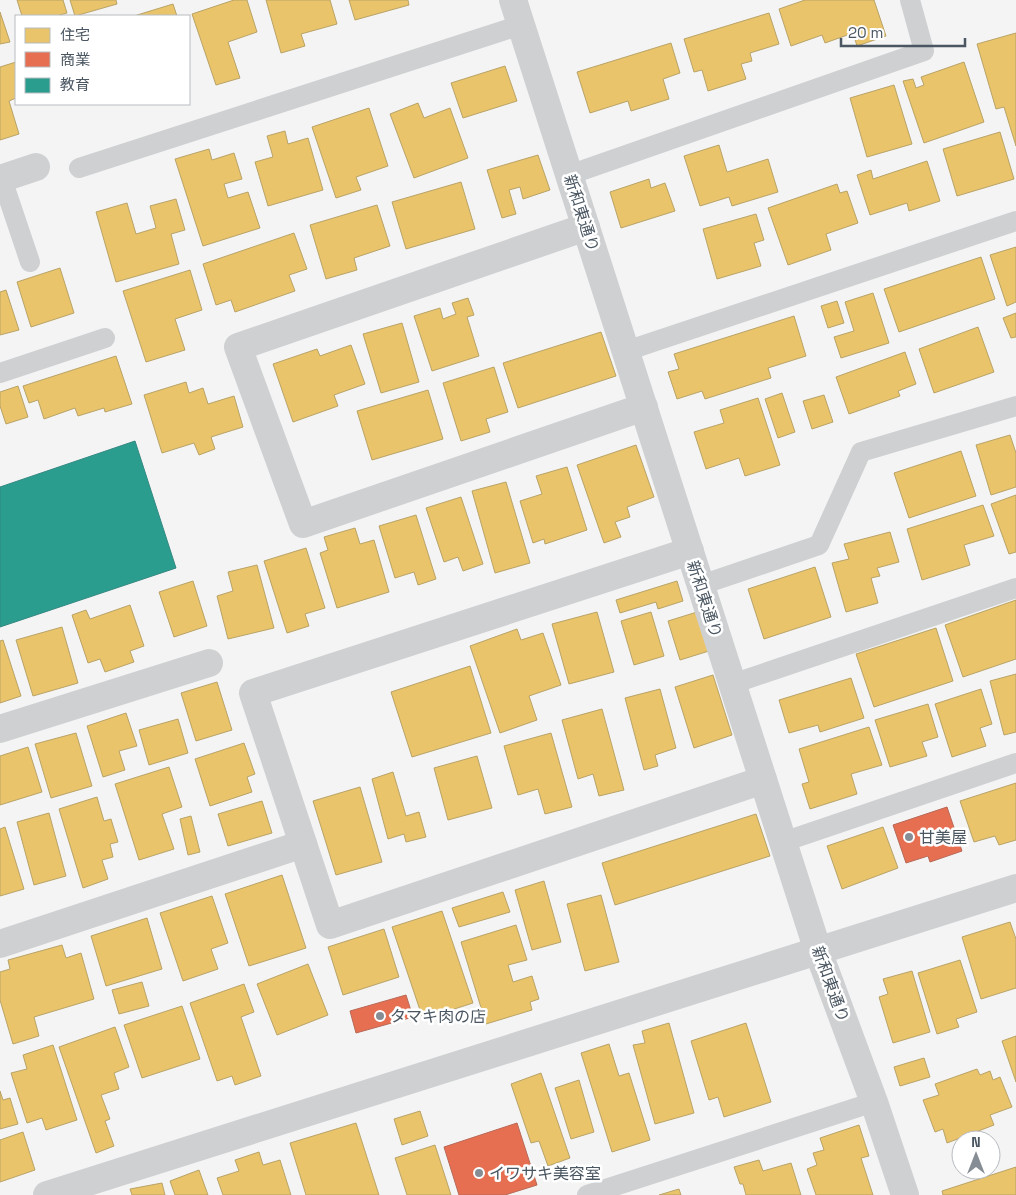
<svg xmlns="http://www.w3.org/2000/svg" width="1016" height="1195" viewBox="0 0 1016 1195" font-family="'Space Grotesk','Noto Sans JP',sans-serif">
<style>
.homes{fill:#e9c46a;stroke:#b9a367}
.shops{fill:#e76f51;stroke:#b86856}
.schools{fill:#2a9d8f;stroke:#348881}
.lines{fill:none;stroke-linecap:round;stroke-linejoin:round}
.service{stroke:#ced0d2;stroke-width:20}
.minor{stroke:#ced0d2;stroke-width:28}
.poi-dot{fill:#868d94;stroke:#fff;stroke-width:2}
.labels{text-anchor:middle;stroke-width:5;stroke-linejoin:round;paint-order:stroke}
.street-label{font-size:16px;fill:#4a5661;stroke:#fff}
.poi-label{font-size:16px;fill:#4a5661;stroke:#fff;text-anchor:start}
</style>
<rect width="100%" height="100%" fill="#f4f4f4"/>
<!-- homes -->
<g class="homes">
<polygon points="17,0 63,0 67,13 56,16 22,16"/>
<polygon points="70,0 116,0 117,4 75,16"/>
<polygon points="234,0 247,0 257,32 228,42 240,78 216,85 192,14"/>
<polygon points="266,0 330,0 337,24 301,34 305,46 281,53"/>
<polygon points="349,0 408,0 409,5 355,20"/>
<polygon points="805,0 874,0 886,36 857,46 853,33 825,43 822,35 791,46 779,9"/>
<polygon points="173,4 177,16 134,16"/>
<polygon points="0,12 10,42 0,44"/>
<polygon points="769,13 779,44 750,53 752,61 741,64 746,79 708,91 702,70 694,72 684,39"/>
<polygon points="1016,33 1016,146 1004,107 996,109 977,44"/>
<polygon points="671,43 680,73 663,79 669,99 631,111 628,101 590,113 577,72"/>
<polygon points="16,62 16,98 9,101 19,134 0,140 0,67"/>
<polygon points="964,62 984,122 924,143 903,81 913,79 916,88 924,85 921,77"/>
<polygon points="505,66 517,101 463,118 451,83"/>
<polygon points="894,85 912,144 867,157 850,98"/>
<polygon points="418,103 424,118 450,108 468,158 414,178 390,114"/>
<polygon points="369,108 388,166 356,177 361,190 336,198 312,127"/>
<polygon points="285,131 288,144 308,138 323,190 268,206 255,162 273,157 267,136"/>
<polygon points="1000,132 1014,179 957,196 943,149"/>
<polygon points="719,145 727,172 768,159 778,192 732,206 729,197 700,206 684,156"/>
<polygon points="209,149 212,160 234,153 242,179 224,184 228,198 248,192 260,228 203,246 175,159"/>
<polygon points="538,155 550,190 523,199 520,187 509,190 516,214 502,218 487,170"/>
<polygon points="927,161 940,201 909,211 907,203 870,215 857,175 871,170 873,179"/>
<polygon points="649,179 651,188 665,183 675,211 621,228 610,192"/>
<polygon points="461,182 475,229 406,249 392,202"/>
<polygon points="837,184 840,193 847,191 858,223 826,234 831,250 788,265 768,208"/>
<polygon points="176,199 185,230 171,234 179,264 116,282 96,212 127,203 136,234 156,228 150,206"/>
<polygon points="377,205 390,246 354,258 357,270 326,279 310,225"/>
<polygon points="756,214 764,240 754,243 761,266 717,279 703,229"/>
<polygon points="294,233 307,269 289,275 295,291 235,312 231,300 216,305 203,264"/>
<polygon points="1016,247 1016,302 1007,306 990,255"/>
<polygon points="981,257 995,299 899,332 884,289"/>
<polygon points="60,268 74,313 31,327 17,282"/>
<polygon points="190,270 202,310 175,319 185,350 146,362 123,291"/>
<polygon points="6,290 19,330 0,335 0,292"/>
<polygon points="873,293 889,343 841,358 834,337 854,331 845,302"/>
<polygon points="468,298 474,315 467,317 479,356 432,371 414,316 440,308 443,319 456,314 452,303"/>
<polygon points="837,301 844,323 828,328 821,306"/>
<polygon points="1016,313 1016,337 1011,338 1003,318"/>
<polygon points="794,316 806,356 768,368 771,378 705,399 702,391 677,399 668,372 679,369 674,354"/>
<polygon points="402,323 419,382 381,393 363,334"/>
<polygon points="978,327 994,372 934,393 919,349"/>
<polygon points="601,332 616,376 518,408 503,363"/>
<polygon points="351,345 365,384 334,395 338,406 293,422 273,364 317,349 320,356"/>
<polygon points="905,352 916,384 898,391 900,396 849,414 836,377"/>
<polygon points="116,356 132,404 105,412 104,408 78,416 75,408 44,419 38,400 29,403 23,386"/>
<polygon points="494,367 508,412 486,419 490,432 461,441 443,383"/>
<polygon points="186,382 189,393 203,388 208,404 234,396 243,427 211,437 215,449 199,455 194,443 162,453 144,395"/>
<polygon points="18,386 28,417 6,424 0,406 0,392"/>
<polygon points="428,390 443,439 372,460 357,411"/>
<polygon points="782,393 795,432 778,438 765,399"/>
<polygon points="824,395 833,422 812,429 803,401"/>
<polygon points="758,398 780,465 745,476 739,458 706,469 694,432 724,423 720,410"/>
<polygon points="1010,435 1016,453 1016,487 991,495 976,445"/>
<polygon points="636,445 654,497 627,507 630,517 615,522 621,537 604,543 577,465"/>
<polygon points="961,451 976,496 909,518 894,473"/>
<polygon points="567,467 587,530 545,544 544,539 533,543 520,501 542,494 536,476"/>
<polygon points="506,482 530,563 495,573 472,491"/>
<polygon points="1016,495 1016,552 1009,554 991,504"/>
<polygon points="461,497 483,564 463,571 458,557 444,562 426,508"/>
<polygon points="983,505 994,536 964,545 970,565 922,580 907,529"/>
<polygon points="416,515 436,579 418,585 414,572 395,578 379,526"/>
<polygon points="355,528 360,544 374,540 389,592 337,608 320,553 328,550 324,537"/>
<polygon points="890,532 899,562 877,568 880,576 871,578 878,603 846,612 832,563 849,559 844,544"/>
<polygon points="306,548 325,608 305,614 309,626 287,633 264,561"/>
<polygon points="257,565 274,628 228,639 217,596 233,591 228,572"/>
<polygon points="815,567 831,617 764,639 748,589"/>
<polygon points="193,581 207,626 174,637 159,592"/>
<polygon points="677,581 683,601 658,609 656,602 620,613 616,600"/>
<polygon points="1016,600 1016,659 963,677 945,625"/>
<polygon points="130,605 144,646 130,651 134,662 105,672 100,659 88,663 72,615 86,610 90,619"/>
<polygon points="597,612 614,672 569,684 552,624"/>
<polygon points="651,612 664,656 634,665 621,621"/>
<polygon points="697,612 709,651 680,660 668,621"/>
<polygon points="62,627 78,683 33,696 16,640"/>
<polygon points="936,628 953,681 874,707 856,654"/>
<polygon points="517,629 521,640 543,633 561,685 529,696 537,720 500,733 470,646"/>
<polygon points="3,640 21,696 0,703 0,641"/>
<polygon points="470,666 491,733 412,757 391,692"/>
<polygon points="1016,674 1016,732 1004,735 990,681"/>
<polygon points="713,675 732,735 694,748 675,687"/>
<polygon points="851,678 864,718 820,732 818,725 789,733 779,700"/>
<polygon points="217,682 232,730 196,741 181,693"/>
<polygon points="660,689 676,748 655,755 658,766 644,770 625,698"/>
<polygon points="981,689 992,724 980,728 986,746 952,757 935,704"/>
<polygon points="928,704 938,737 922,742 927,756 890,767 875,720"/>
<polygon points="602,709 624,790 599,796 593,774 578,779 562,720"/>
<polygon points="126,713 137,746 119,751 125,770 103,777 87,726"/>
<polygon points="178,719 188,753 149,765 139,730"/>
<polygon points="869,727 882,765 851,774 857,794 810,809 802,784 809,782 799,749"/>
<polygon points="76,733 92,786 51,798 35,744"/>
<polygon points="551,733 572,807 545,814 538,789 518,795 504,746"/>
<polygon points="244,743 255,774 247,777 252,792 210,806 195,759"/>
<polygon points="28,747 42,792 0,805 0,756"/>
<polygon points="477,756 492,808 448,820 434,768"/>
<polygon points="169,767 182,807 162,814 174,849 139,860 115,784"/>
<polygon points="393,772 406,816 419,812 426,837 406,842 404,834 388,839 372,779"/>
<polygon points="1016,783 1016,840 999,845 995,836 974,842 960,801"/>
<polygon points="360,787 382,862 336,875 313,801"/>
<polygon points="97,797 104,821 111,819 118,842 110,844 113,857 102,860 108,879 83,888 59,809"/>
<polygon points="262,801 272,833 228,846 218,814"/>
<polygon points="49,813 66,876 34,885 17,822"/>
<polygon points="756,814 770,856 615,905 602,863"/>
<polygon points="191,816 200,852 188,855 180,819"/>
<polygon points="5,827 24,889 0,896 0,829"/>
<polygon points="883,827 898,868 842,889 827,846"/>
<polygon points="282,875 306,948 249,966 225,894"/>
<polygon points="544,881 561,942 532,950 515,890"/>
<polygon points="503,892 510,912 459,927 452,908"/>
<polygon points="601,895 619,962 585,971 567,904"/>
<polygon points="212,896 228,943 211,949 218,969 183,981 160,913"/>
<polygon points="442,911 473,1003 423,1019 392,927"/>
<polygon points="147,918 162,969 106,986 91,936"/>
<polygon points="1010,922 1016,939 1016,988 981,999 962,937"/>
<polygon points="516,925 527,960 508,965 513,982 532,976 539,999 530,1002 532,1010 486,1024 461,942"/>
<polygon points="384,929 399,977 343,995 328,947"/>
<polygon points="62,945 66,958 81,953 94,999 34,1017 39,1036 13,1044 0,1000 0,972 10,969 8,960"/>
<polygon points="960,960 977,1012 956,1019 959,1027 937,1034 918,973"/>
<polygon points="308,964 328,1015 277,1035 257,984"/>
<polygon points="912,971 930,1032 893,1043 879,997 888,994 883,979"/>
<polygon points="142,982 149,1006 119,1014 112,990"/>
<polygon points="244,984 254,1012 241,1017 261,1076 235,1085 232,1076 217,1081 190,1003"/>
<polygon points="182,1006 200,1059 142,1078 124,1025"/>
<polygon points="669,1023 694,1113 655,1124 633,1045 645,1043 642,1031"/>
<polygon points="746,1023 771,1102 724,1117 718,1097 709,1100 691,1041"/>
<polygon points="115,1027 129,1067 114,1073 119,1089 101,1095 110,1119 105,1121 114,1146 96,1153 59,1047"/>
<polygon points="1016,1036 1016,1082 1002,1041"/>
<polygon points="609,1044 619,1076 629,1073 650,1140 612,1152 581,1053"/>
<polygon points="53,1045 77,1120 46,1130 42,1118 27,1123 11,1073 27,1069 23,1055"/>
<polygon points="924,1058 930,1077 900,1086 894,1067"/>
<polygon points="977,1069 980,1075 990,1071 993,1080 1000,1077 1012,1107 990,1115 994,1125 947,1143 943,1129 935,1132 923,1100 939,1095 935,1084"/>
<polygon points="541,1073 570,1158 548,1166 539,1141 531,1143 511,1084"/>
<polygon points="579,1080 594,1132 571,1139 555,1088"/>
<polygon points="0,1091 3,1100 10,1098 18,1124 0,1129"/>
<polygon points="420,1111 428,1136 402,1145 394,1119"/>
<polygon points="356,1123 379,1195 306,1195 290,1143"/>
<polygon points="859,1125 869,1156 861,1158 873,1195 816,1195 807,1169 817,1165 813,1153 824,1150 820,1138"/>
<polygon points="23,1132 35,1170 0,1182 0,1140"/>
<polygon points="435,1145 451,1195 407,1195 395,1158"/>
<polygon points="259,1152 263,1165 280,1160 291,1195 223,1195 217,1178 239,1171 235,1160"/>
<polygon points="759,1160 763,1171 791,1163 801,1195 746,1195 743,1184 740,1184 734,1167"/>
<polygon points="1016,1167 1016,1195 943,1195 942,1191"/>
<polygon points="199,1170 208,1195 175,1195 170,1181"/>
<polygon points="162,1183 165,1195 132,1195 130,1189"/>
<polygon points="679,1189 681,1195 659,1195"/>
</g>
<!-- shops -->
<g class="shops">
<polygon points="947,807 962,851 930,862 928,856 906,863 893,825"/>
<polygon points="406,995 413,1017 356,1033 350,1011"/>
<polygon points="517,1123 537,1185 505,1195 459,1195 444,1147"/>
</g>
<!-- schools -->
<polygon class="schools" points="135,441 176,568 0,627 0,487"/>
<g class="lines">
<!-- service -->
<g class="service">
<polyline points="79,168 521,25"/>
<polyline points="569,175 924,51 910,0"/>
<polyline points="2,179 30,262"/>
<polyline points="626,351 1016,221"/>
<polyline points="0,373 105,338"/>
<polyline points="701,585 819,545 861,452 1016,406"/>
<polyline points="732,684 1016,588"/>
<polyline points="783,842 1016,763"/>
<polyline points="587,1195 874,1102"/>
</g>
<!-- minor -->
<g class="minor">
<polyline points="513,0 818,951 874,1102 905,1195"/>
<polyline points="0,179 36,167"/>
<polyline points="586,227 238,347 303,524 644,407"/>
<polyline points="690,551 253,693 330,925 763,780"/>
<polyline points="0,729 209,663"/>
<polyline points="0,944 303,844"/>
<polyline points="47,1195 1016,888"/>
</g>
</g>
<!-- markers -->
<g class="poi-dot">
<circle cx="909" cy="837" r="5"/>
<circle cx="380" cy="1016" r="5"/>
<circle cx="479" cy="1173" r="5"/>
</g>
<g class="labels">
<!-- street labels -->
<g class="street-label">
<text transform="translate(582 213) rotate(72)" y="6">新和東通り</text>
<text transform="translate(705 599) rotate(72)" y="6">新和東通り</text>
<text transform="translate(831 984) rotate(70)" y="6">新和東通り</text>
</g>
<!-- poi labels -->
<g class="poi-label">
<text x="919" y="843">甘美屋</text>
<text x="390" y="1022">タマキ肉の店</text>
<text x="489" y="1179">イワサキ美容室</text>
</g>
</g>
<!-- legend -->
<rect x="15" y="15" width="175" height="90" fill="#ffffff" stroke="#b7bbc0"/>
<rect x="25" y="28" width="25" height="15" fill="#e9c46a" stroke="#b7bbc0"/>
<text x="60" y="40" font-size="15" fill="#4a5661">住宅</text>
<rect x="25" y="52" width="25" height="15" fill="#e76f51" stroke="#b7bbc0"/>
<text x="60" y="65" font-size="15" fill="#4a5661">商業</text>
<rect x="25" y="78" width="25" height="15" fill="#2a9d8f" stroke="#b7bbc0"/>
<text x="60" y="90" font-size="15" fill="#4a5661">教育</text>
<!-- north arrow -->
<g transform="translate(976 1155)"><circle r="24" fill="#ffffff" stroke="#b7bbc0"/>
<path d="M0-4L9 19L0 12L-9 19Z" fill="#868d94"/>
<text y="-8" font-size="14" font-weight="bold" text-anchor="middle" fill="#4a5661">N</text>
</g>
<!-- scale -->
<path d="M841 38v8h124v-8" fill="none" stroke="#4a5661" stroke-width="2.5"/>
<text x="848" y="38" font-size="15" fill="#4a5661" stroke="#ffffff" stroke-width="4" paint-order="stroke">20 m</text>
</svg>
